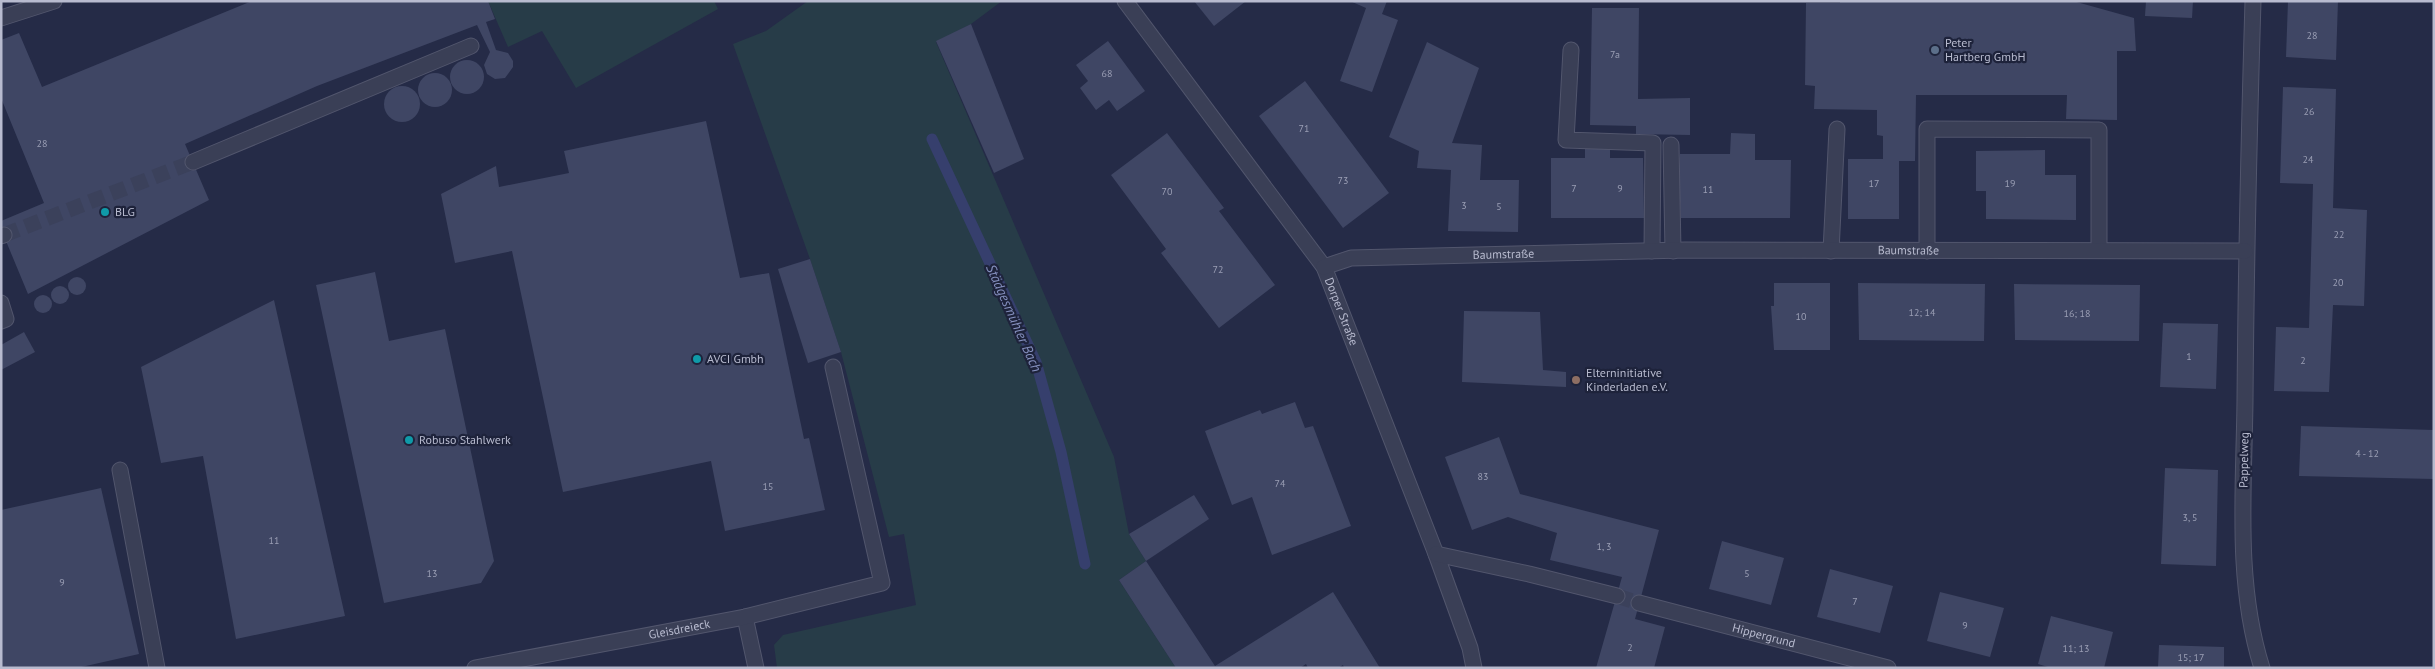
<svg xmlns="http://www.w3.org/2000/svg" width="2435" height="669" viewBox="0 0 2435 669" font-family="'PT Sans',sans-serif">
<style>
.green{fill:#273c48}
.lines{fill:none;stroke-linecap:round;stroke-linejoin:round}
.stream{stroke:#363f6d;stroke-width:11}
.building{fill:#3f4664}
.minor-tunnel{stroke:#3b415b;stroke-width:15;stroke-dasharray:15 8;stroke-linecap:butt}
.minor-casing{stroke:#52566d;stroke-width:17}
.minor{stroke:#3a3f56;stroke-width:15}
.service-dot{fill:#5c6f8a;stroke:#1e233b;stroke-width:2}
.culture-dot{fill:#0f9aa8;stroke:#1e233b;stroke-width:2}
.education-dot{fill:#8d6e63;stroke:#1e233b;stroke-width:2}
.labels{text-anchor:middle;stroke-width:4.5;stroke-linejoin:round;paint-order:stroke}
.number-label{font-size:10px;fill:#9a9eb4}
.poi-label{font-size:12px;fill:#b8bbcf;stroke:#1e233b;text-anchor:start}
.street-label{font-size:12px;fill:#b8bbcf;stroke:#1e233b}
.water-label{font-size:14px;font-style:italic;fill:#848fbd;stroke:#1e233b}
</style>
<rect width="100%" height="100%" fill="#252b47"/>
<!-- green -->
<g class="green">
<polygon points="488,1 714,1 718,9 576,88 542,31 508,47"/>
<polygon points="808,1 1002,1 971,24 936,42 1114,457 1129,534 1146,561 1119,580 1176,668 777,668 774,645 783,635 916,605 904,534 889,537 841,352 810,259 733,44 766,31"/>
</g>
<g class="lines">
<!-- stream -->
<polyline class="stream" points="932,139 1036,362 1061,452 1085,564"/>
</g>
<!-- building -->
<g class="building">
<polygon points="252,1 488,1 495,19 486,22 496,50 508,53 513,61 513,67 505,78 495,79 487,74 484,65 490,52 477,25 317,86 185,144 209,200 28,294 1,229 1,221 44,203 1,98 1,40 19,33 42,87"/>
<polygon points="1194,1 1246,1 1214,26"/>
<polygon points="1350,1 1387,1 1382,14 1398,20 1372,92 1340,81 1366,8"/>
<polygon points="1840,1 2073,1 2134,18 2136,51 2117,51 2117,120 2066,119 2067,95 1916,95 1915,161 1899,161 1899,219 1848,219 1848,159 1883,159 1883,136 1877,135 1877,110 1814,109 1815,86 1805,85 1806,3 1840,3"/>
<polygon points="2146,1 2193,1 2192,18 2145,16"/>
<polygon points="2288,1 2338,1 2336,60 2286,57"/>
<polygon points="1592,8 1639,8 1638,99 1690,98 1690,135 1636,134 1636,126 1590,125"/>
<polygon points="971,24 1024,159 994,173 936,41"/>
<polygon points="1108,41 1145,91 1117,111 1109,100 1096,110 1080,88 1088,81 1076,65"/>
<polygon points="1427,42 1479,68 1452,143 1482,145 1480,180 1519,180 1518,232 1448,231 1451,170 1417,168 1419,151 1389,137"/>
<circle cx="467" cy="77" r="17"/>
<circle cx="435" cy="90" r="17"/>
<polygon points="1305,81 1389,193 1343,228 1259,116"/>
<circle cx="402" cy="104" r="18"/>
<polygon points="2283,87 2336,89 2333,208 2367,210 2364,306 2333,305 2329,392 2274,391 2276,327 2309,328 2311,258 2313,184 2280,183"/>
<polygon points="706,121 740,278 769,273 804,439 809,438 825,510 725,531 711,461 563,492 512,251 455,263 441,194 496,166 499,187 569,173 564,151"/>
<polygon points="1167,133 1224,208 1219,211 1275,285 1219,328 1161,253 1166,249 1111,175"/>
<polygon points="1731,133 1755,134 1755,160 1791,160 1790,218 1681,218 1680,201 1678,201 1680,154 1730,154"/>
<polygon points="1585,147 1610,148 1610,158 1643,158 1644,218 1551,218 1551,158 1585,158"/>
<polygon points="2045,150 2045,175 2076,175 2076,220 1986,219 1986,191 1976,191 1976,151"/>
<polygon points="810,259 841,352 808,363 778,269"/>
<polygon points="375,272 389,341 445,329 494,561 481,583 384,603 316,285"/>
<circle cx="77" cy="286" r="9"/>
<polygon points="1774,283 1830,283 1830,350 1774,350 1771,306 1774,306"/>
<polygon points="1858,283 1985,284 1984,341 1859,340"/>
<polygon points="2014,284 2140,285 2139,341 2015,340"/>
<circle cx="60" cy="295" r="9"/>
<circle cx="43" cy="304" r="9"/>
<polygon points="274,300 345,616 236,639 203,456 161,463 141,367"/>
<polygon points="1464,311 1540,312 1543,370 1566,372 1566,387 1462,382"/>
<polygon points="2163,323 2218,324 2216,389 2160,387"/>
<polygon points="24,332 35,352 1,370 1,345"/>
<polygon points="1295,402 1305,428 1313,426 1351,526 1272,555 1252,497 1232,505 1205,431 1260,410 1262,414"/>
<polygon points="2301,426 2434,430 2434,479 2299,476"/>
<polygon points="1499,437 1520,494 1659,530 1635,619 1665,627 1654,668 1596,668 1622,577 1550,560 1557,533 1508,517 1472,530 1445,457"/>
<polygon points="2165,468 2218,470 2216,566 2161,564"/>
<polygon points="101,488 139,654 77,668 1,668 1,510"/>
<polygon points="1194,495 1209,519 1146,561 1129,534"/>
<polygon points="1722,541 1784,558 1771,605 1709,589"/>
<polygon points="1146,561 1215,666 1333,592 1380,668 1344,668 1343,665 1338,668 1308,668 1306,664 1300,668 1176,668 1119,580"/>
<polygon points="1830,569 1893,586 1880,633 1817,617"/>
<polygon points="1940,592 2004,608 1990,657 1927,641"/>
<polygon points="2051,616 2113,632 2104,668 2051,668 2038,664"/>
<polygon points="2159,645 2224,647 2224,668 2158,668"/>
</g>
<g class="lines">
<!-- minor-tunnel -->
<g class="minor-tunnel">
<polyline points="4,235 193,162"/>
<polyline points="1617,596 1639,603"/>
</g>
<!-- minor casing -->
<g class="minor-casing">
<g id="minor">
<path id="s1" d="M1125,1L1324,267L1436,554L1470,648L1474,668"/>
<path d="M2253,1C2249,135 2246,268 2245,401C2244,489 2235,583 2262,668"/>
<polyline points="1,18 54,1"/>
<polyline points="1571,50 1566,140 1653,143 1652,251"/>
<polyline points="1671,145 1673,251"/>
<polyline points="193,162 471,46"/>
<polyline points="1,236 4,235"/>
<polyline points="1831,251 1837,129"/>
<polyline points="1927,251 1927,129 2099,130 2099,250"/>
<path id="s2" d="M1324,267L1351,258L1685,250L2245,251"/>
<polyline points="1,303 6,319 1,321"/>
<polyline points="120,470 157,668"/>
<polyline points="1436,554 1529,574 1617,596"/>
<path id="s3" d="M1639,603L1888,668"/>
<polyline points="745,617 756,668"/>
<path id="s4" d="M475,668L745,617L882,583L833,367"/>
</g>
</g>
<!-- minor -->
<use href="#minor" class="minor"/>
</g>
<!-- markers -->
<circle class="service-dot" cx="1935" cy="50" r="5"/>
<g class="culture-dot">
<circle cx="105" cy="212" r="5"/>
<circle cx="697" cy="359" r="5"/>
<circle cx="409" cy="440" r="5"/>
</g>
<circle class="education-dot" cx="1576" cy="380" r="5"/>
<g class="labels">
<!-- number labels -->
<g class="number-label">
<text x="2312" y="39">28</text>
<text x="1615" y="58">7a</text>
<text x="1107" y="77">68</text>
<text x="2309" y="115">26</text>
<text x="1304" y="132">71</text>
<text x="42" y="147">28</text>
<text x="2308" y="163">24</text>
<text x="1343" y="184">73</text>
<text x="1874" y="187">17</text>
<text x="2010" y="187">19</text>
<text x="1574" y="192">7</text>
<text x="1620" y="192">9</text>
<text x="1708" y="193">11</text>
<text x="1167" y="195">70</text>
<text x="1464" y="209">3</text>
<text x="1499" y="210">5</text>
<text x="2339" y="238">22</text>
<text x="1218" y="273">72</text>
<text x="2338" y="286">20</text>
<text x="1922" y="316">12; 14</text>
<text x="2077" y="317">16; 18</text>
<text x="1801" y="320">10</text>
<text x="2189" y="360">1</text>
<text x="2303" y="364">2</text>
<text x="2367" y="457">4 - 12</text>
<text x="1483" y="480">83</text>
<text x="1280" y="487">74</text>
<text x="768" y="490">15</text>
<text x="2190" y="521">3, 5</text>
<text x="274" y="544">11</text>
<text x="1604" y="550">1, 3</text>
<text x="432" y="577">13</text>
<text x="1747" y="577">5</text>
<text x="62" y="586">9</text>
<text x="1855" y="605">7</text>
<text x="1965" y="629">9</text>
<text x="1630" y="651">2</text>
<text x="2076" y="652">11; 13</text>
<text x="2191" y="661">15; 17</text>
</g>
<!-- poi labels -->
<g class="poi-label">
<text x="1945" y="47">Peter<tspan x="1945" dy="14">Hartberg GmbH</tspan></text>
<text x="115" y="216">BLG</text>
<text x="707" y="363">AVCI Gmbh</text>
<text x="1586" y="377">Elterninitiative<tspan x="1586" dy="14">Kinderladen e.V.</tspan></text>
<text x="419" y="444">Robuso Stahlwerk</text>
</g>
<!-- street labels -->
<g class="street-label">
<text dy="4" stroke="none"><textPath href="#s2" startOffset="586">Baumstraße</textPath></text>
<text dy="4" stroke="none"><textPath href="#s2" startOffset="181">Baumstraße</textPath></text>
<text dy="4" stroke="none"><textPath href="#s1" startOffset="380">Dorper Straße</textPath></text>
<text transform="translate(2244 460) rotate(-89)" y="4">Pappelweg</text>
<text dy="4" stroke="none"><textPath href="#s4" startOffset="208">Gleisdreieck</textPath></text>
<text dy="4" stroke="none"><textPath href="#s3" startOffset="129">Hippergrund</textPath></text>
</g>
<!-- water labels -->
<g class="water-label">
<text transform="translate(1014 318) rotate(66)" y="5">Städgesmühler Bach</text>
</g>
</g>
<!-- border -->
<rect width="2435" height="669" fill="none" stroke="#b8bbcf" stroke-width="5"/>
</svg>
